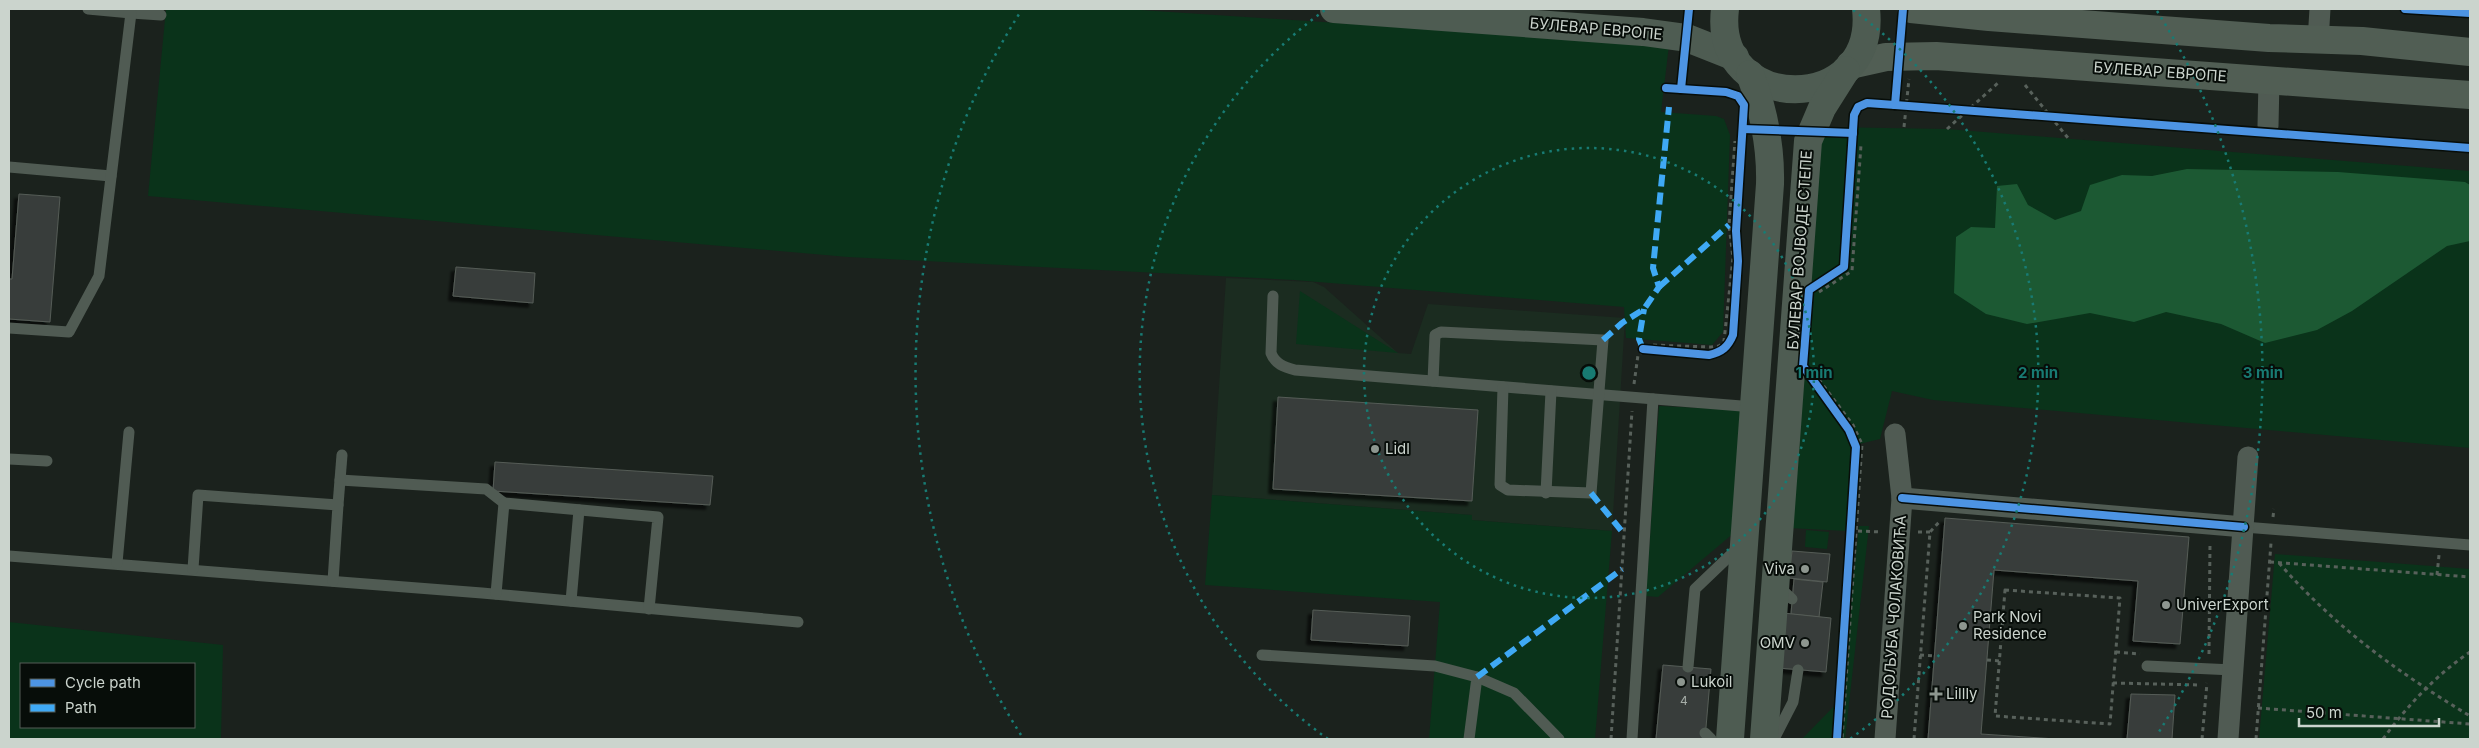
<svg xmlns="http://www.w3.org/2000/svg" width="2479" height="748" viewBox="0 0 2479 748" font-family="Inter,sans-serif">
<style>
.built{fill:#1b2c20}
.green{fill:#0a331a;fill-rule:evenodd}
.forest{fill:#1c5933}
.building{fill:#393e3a;stroke:#555c57;filter:url(#shadow)}
.lines{fill:none;stroke-linecap:round;stroke-linejoin:round}
.path{stroke:#58615b;stroke-width:3;stroke-dasharray:4 4;stroke-linecap:butt}
.lane{stroke:#505b53;stroke-width:11}
.street{stroke:#505b53;stroke-width:21}
.secondary{stroke:#515e54;stroke-width:28}
.primary{stroke:#4e5c52;stroke-width:28}
.quiet{stroke:#3fa9f5;stroke-width:6;stroke-dasharray:12 6;stroke-linecap:butt}
.cycleway-casing{stroke:#070d09;stroke-width:11}
.cycleway{stroke:#4d94e3;stroke-width:8}
.ring{fill:none;stroke:#187b73;stroke-width:2.5;stroke-dasharray:2.5 5}
.poi-dot{fill:#8d968f;stroke:#070d09;stroke-width:2}
.labels{text-anchor:middle;stroke-width:4;stroke-linejoin:round;paint-order:stroke}
.number-label{font-size:12px;fill:#a6aea8}
.street-label{font-size:15px;fill:#cbd4cd;stroke:#070d09}
.poi-label{font-size:15px;fill:#cbd4cd;stroke:#070d09;text-anchor:start}
.centre{fill:#187b73;stroke:#070d09;stroke-width:2.5}
.ring-label{font-size:15px;text-anchor:middle;font-weight:bold;fill:#187b73;stroke:#070d09;stroke-width:4;stroke-linejoin:round;paint-order:stroke}
</style>
<defs>
<filter id="shadow"><feDropShadow dx="-4.5" dy="4.5" stdDeviation="1" flood-color="#0009"/></filter>
</defs>
<rect width="100%" height="100%" fill="#1b221d"/>
<!-- built -->
<polygon class="built" points="1226,278 1313,282 1324,287 1398,353 1411,354 1428,304 1625,318 1612,531 1472,520 1472,515 1212,495"/>
<!-- green -->
<g class="green">
<polygon points="166,9 1125,9 1669,45 1661,112 1716,116 1724,119 1730,135 1723,332 1712,345 1626,338 1624,307 1294,280 848,257 148,196"/>
<polygon points="1826,127 1947,129 2470,171 2470,448 1933,400 1892,391 1880,439 1851,446 1847,531 1788,528 1815,162"/>
<polygon points="1300,291 1398,353 1296,344"/>
<polygon points="1659,406 1744,410 1735,532 1658,597 1646,596"/>
<polygon points="1212,495 1472,515 1472,520 1612,531 1595,739 1429,739 1440,602 1205,585"/>
<polygon points="1859,526 1869,526 1845,739 1802,739 1840,700"/>
<polygon points="1806,530 1829,532 1827,549 1805,547"/>
<polygon points="2275,554 2470,569 2470,739 2259,739"/>
<path d="M9,622L223,645L221,739H9ZM21,664H194V727H21Z"/>
</g>
<!-- forest -->
<polygon class="forest" points="2187,169 2338,172 2465,182 2470,185 2470,241 2447,246 2352,311 2317,330 2265,343 2221,324 2166,312 2134,322 2090,313 2027,324 1986,314 1954,293 1956,237 1971,227 1995,228 1997,186 2017,184 2028,205 2055,220 2081,211 2090,185 2122,175 2152,176"/>
<!-- building -->
<g class="building">
<polygon points="19,194 60,197 50,322 9,319 9,279 12,279"/>
<polygon points="456,267 535,273 533,303 453,296"/>
<polygon points="1278,397 1478,410 1472,501 1273,489"/>
<polygon points="495,462 713,476 710,505 493,491"/>
<polygon points="1945,518 2189,537 2180,644 2133,641 2138,581 1994,570 1981,734 2056,739 1928,739"/>
<polygon points="1792,551 1830,554 1827,582 1789,578"/>
<polygon points="1794,579 1823,582 1819,617 1791,614"/>
<polygon points="1313,610 1410,616 1408,646 1311,640"/>
<polygon points="1783,613 1831,618 1826,672 1778,668"/>
<polygon points="1663,665 1711,669 1705,739 1656,739"/>
<polygon points="2131,694 2175,695 2172,739 2127,739"/>
</g>
<g class="lines">
<!-- path -->
<g class="path">
<polyline points="2025,85 2068,138"/>
<polyline points="1904,127 1909,79"/>
<polyline points="1947,129 1998,83"/>
<polyline points="1819,292 1852,271 1861,145"/>
<polyline points="1814,373 1853,425 1862,444 1842,739"/>
<polyline points="1634,384 1638,355 1650,345 1711,347 1719,346 1724,341 1733,258 1729,225 1735,141"/>
<polyline points="2273,517 2274,509"/>
<polyline points="1858,531 1882,532"/>
<polyline points="1918,532 1930,532"/>
<polyline points="2270,562 2470,577"/>
<path d="M2279,563C2336,628 2396,671 2470,716"/>
<polyline points="2437,575 2439,555"/>
<polygon points="2005,590 2120,598 2110,724 1995,716"/>
<polyline points="2116,652 2140,654"/>
<polyline points="2209,654 2210,543"/>
<polyline points="1920,655 1935,656"/>
<polyline points="1987,660 2000,661"/>
<polyline points="2113,683 2201,685"/>
<polyline points="2258,708 2470,724"/>
<polyline points="1611,739 1632,411"/>
<polyline points="1914,739 1930,532 1941,520"/>
<polyline points="2202,739 2207,683"/>
<polyline points="2256,739 2271,543"/>
<path d="M2383,739C2407,706 2436,675 2470,652"/>
</g>
<!-- lane -->
<g class="lane">
<polyline points="131,13 161,15"/>
<polyline points="9,167 111,176"/>
<path d="M1273,296L1271,353C1275,364 1284,367 1295,370L1754,407"/>
<polyline points="9,328 69,332 99,276 131,13 88,9"/>
<polyline points="1433,381 1435,335 1441,332 1603,340 1591,493 1508,490 1500,485 1503,387"/>
<polyline points="9,459 47,461"/>
<polyline points="340,480 486,489 504,503"/>
<polyline points="1546,493 1551,391"/>
<polyline points="338,505 342,455"/>
<polyline points="2244,527 2470,545"/>
<polyline points="9,556 482,593 798,622"/>
<polyline points="117,563 129,432"/>
<polyline points="193,569 198,495 338,505 333,581"/>
<polyline points="1777,585 1792,599"/>
<polyline points="496,594 504,503 658,517 649,609"/>
<polyline points="571,601 579,510"/>
<polyline points="1262,655 1435,666 1477,677 1469,739"/>
<polyline points="2147,666 2233,670"/>
<polyline points="1688,667 1695,589 1739,547"/>
<polyline points="1477,677 1514,693 1559,739"/>
<polyline points="1705,733 1711,739"/>
<polyline points="1632,739 1653,399"/>
<polyline points="1774,739 1793,702 1798,670"/>
</g>
<!-- street -->
<g class="street">
<polyline points="2318,41 2320,9"/>
<polyline points="2268,126 2269,80"/>
<polyline points="1902,498 2244,527"/>
<polyline points="1885,739 1902,498 1895,434"/>
<polyline points="2228,739 2248,457"/>
</g>
<!-- secondary -->
<g class="secondary">
<polyline points="1911,9 1989,17 2269,38 2362,41 2470,52"/>
<polyline points="1850,65 1886,57 1936,56 2470,95"/>
</g>
<!-- primary -->
<g class="primary">
<polyline points="1334,9 1643,32 1687,38 1735,57"/>
<path d="M1725,9C1712,116 1878,116 1866,9"/>
<path d="M1730,739L1770,184C1771,145 1764,111 1750,74"/>
<polyline points="1764,739 1808,141 1822,108 1846,70"/>
</g>
<!-- quiet -->
<g class="quiet">
<polyline points="1659,287 1729,225"/>
<polyline points="1603,340 1622,323 1644,309 1659,287 1653,268 1669,107"/>
<polyline points="1643,349 1639,339 1644,309"/>
<polyline points="1591,493 1624,534"/>
<polyline points="1477,677 1622,569"/>
</g>
<!-- cycleway casing -->
<g class="cycleway-casing">
<g id="cycleway">
<polyline points="2405,9 2470,13"/>
<polyline points="1681,89 1689,9"/>
<polyline points="1895,105 1903,9"/>
<polyline points="1743,129 1853,133"/>
<path d="M1643,349L1709,355C1722,352 1728,347 1733,335L1738,261L1736,231L1744,105L1738,96L1726,92L1666,88"/>
<polyline points="1902,498 2244,527"/>
<polyline points="1837,739 1856,447 1849,430 1803,366 1809,290 1844,267 1854,115 1858,107 1867,103 1895,105 2470,148"/>
</g>
</g>
<!-- cycleway -->
<use href="#cycleway" class="cycleway"/>
</g>
<!-- distance rings -->
<g class="ring">
<circle cx="1589" cy="373" r="225"/>
<path d="M1328 739A449 449 0 0 1 1325 10M1853 10A449 449 0 0 1 1850 739"/>
<path d="M1021 735A674 674 0 0 1 1021 11M2157 11A674 674 0 0 1 2157 735"/>
</g>
<!-- markers -->
<g class="poi-dot">
<circle cx="1375" cy="449" r="5"/>
<circle cx="1805" cy="569" r="5"/>
<circle cx="2166" cy="605" r="5"/>
<circle cx="1963" cy="626" r="5"/>
<circle cx="1805" cy="643" r="5"/>
<circle cx="1681" cy="682" r="5"/>
<path d="M1933.5 686.5h5v5h5v5h-5v5h-5v-5h-5v-5h5z"/>
</g>
<g class="labels">
<!-- number labels -->
<g class="number-label">
<text x="1684" y="705">4</text>
</g>
<!-- street labels -->
<g class="street-label">
<text transform="translate(1596 29) rotate(5)" y="5">БУЛЕВАР ЕВРОПЕ</text>
<text transform="translate(2160 72) rotate(4)" y="5">БУЛЕВАР ЕВРОПЕ</text>
<text transform="translate(1800 250) rotate(-86)" y="5">БУЛЕВАР ВОЈВОДЕ СТЕПЕ</text>
<text transform="translate(1894 617) rotate(-86)" y="5">РОДОЉУБА ЧОЛАКОВИЋА</text>
</g>
<!-- poi labels -->
<g class="poi-label">
<text x="1385" y="454">Lidl</text>
<text x="1795" y="574" text-anchor="end">Viva</text>
<text x="2176" y="610">UniverExport</text>
<text x="1973" y="622">Park Novi<tspan x="1973" dy="17">Residence</tspan></text>
<text x="1795" y="648" text-anchor="end">OMV</text>
<text x="1691" y="687">Lukoil</text>
<text x="1946" y="699">Lillly</text>
</g>
</g>
<circle cx="1589" cy="373" r="8" class="centre"/>
<g class="ring-label">
<text x="1814" y="378">1 min</text>
<text x="2038" y="378">2 min</text>
<text x="2263" y="378">3 min</text>
</g>
<!-- border -->
<rect width="2479" height="748" fill="none" stroke="#cbd4cd" stroke-width="20"/>
<!-- legend -->
<rect x="20" y="663" width="175" height="65" fill="#070d09" stroke="#555d57"/>
<rect x="30" y="679" width="25" height="8" fill="#4d94e3" stroke="#555d57"/>
<text x="65" y="688" font-size="15" fill="#cbd4cd">Cycle path</text>
<rect x="30" y="704" width="25" height="8" fill="#3fa9f5" stroke="#555d57"/>
<text x="65" y="713" font-size="15" fill="#cbd4cd">Path</text>
<!-- scale -->
<path d="M2299 718v8h140v-8" fill="none" stroke="#cbd4cd" stroke-width="2.5"/>
<text x="2306" y="718" font-size="15" fill="#cbd4cd" stroke="#070d09" stroke-width="4" paint-order="stroke">50 m</text>
</svg>
